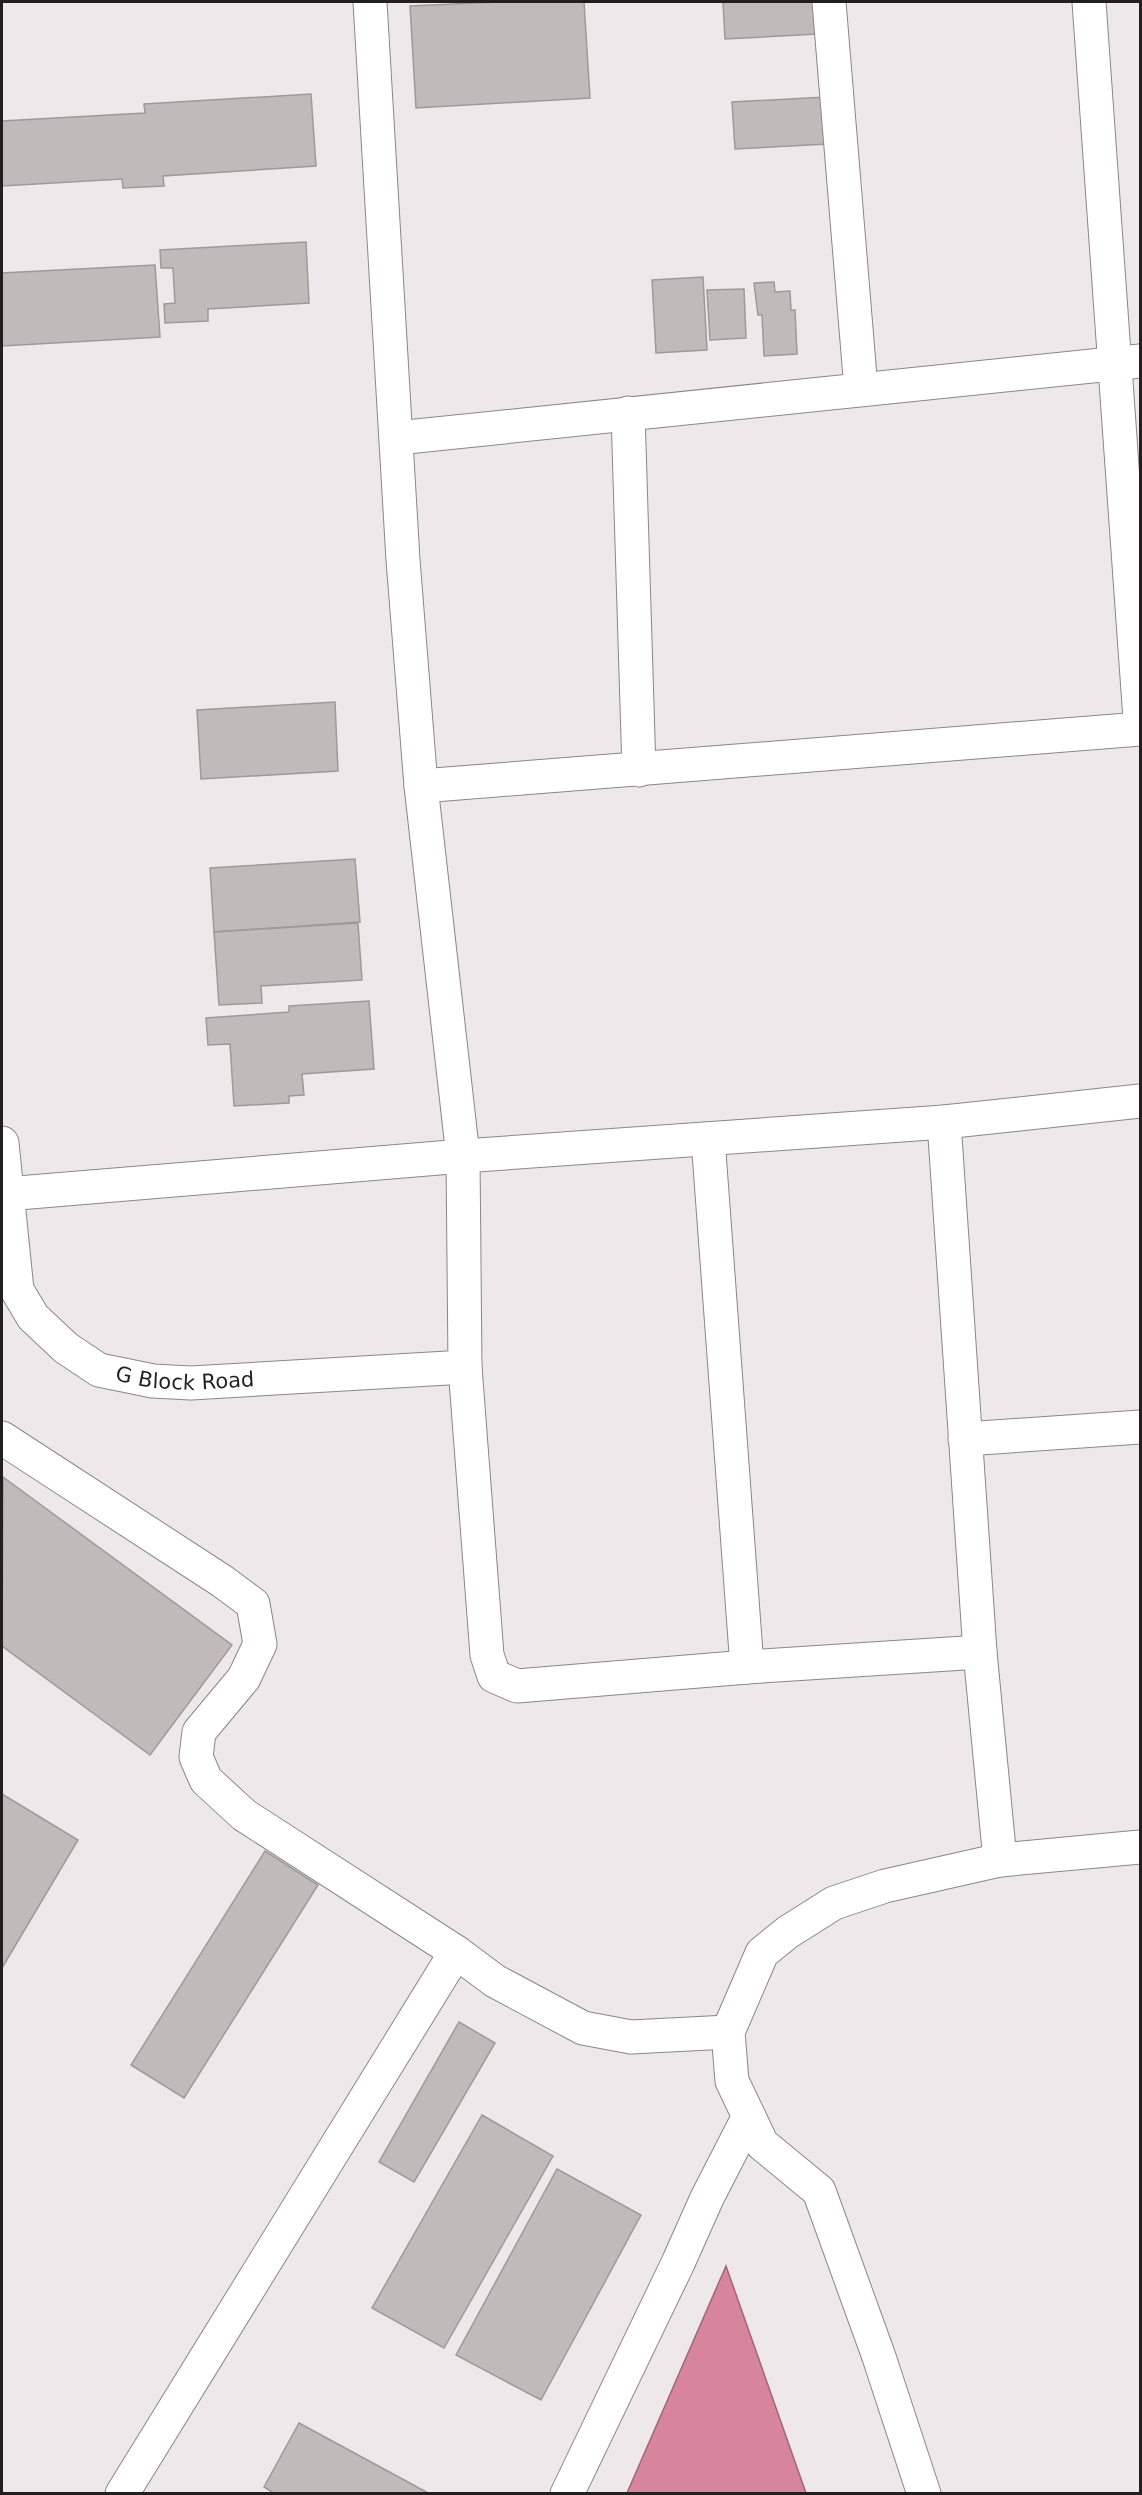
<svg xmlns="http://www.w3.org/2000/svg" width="1142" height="2495" viewBox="0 0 1142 2495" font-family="'DejaVu Sans',sans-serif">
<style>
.water{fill:#d7849d;stroke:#a06678;stroke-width:1.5}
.building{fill:#c0babb;stroke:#9f999a;stroke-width:1.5}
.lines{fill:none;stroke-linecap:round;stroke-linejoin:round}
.street-casing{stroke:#8c8688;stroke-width:35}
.secondary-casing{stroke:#8c8688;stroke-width:35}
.street{stroke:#fff;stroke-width:33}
.secondary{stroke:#fff;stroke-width:33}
.labels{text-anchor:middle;stroke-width:4.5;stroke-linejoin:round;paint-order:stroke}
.street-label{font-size:21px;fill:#211f20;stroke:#fcf5f7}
</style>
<rect width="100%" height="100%" fill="#efe8ea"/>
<!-- water -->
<polygon class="water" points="726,2266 806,2493 627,2493"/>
<!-- building -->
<g class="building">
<polygon points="497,2 584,2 590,98 416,108 410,6"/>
<polygon points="723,2 817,2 818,34 725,39"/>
<polygon points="311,94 316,166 163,176 164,186 123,188 122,179 2,186 2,121 145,113 144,104"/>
<polygon points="826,97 828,144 735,149 732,102"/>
<polygon points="306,242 309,303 208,309 208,321 165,323 164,304 175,303 173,268 161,268 160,250"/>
<polygon points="155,265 160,337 2,346 2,273"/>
<polygon points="703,277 707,350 656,353 652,280"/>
<polygon points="774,282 775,292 790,291 791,310 795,310 797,354 764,356 762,315 758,315 754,283"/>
<polygon points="744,289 746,338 710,340 707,290"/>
<polygon points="335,702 338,771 201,779 197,710"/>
<polygon points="355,859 360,922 214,932 210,868"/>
<polygon points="358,923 362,980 261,986 262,1003 219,1005 214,932"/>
<polygon points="369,1001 374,1069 302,1074 304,1095 289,1096 289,1103 234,1106 230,1044 208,1045 206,1018 289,1012 289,1006"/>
<polygon points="3,1477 232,1645 150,1755 2,1646"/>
<polygon points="2,1794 78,1840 2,1968"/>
<polygon points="265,1851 318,1885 184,2098 131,2065"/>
<polygon points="459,2022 495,2043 414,2182 379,2162"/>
<polygon points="482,2115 553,2156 444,2348 372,2308"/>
<polygon points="557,2169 641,2215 541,2400 456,2355"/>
<polygon points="299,2423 430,2494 275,2494 264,2487"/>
</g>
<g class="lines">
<!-- street casing -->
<g class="street-casing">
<g id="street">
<polyline points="370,2 403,560 421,786 463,1156 465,1367 487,1655 494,1676 517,1686 747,1667 980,1652"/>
<polyline points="829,2 861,389"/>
<polyline points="1089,2 1140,719"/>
<polyline points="628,413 639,770"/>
<polyline points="397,438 1140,361"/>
<polyline points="421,786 1140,729"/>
<polyline points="944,1122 980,1652 1000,1860"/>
<polyline points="708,1139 747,1667"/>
<path id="s1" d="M2,1143L17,1290L33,1317L66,1348L99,1370L153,1381L191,1383L465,1367"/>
<polyline points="6,1194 463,1156 944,1122 1140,1101"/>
<polyline points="965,1439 1140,1427"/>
<polyline points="122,2494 456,1952"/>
<polyline points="567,2494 678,2263 707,2198 748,2118"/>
</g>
</g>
<!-- secondary casing -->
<g class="secondary-casing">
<g id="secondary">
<polyline points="2,1438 222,1581 253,1604 260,1644 244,1678 199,1732 196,1757 206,1780 244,1815 456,1952 495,1981 583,2028 631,2037 728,2032"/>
<polyline points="924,2494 879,2357 819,2191 762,2144 732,2081 728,2032 762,1953 788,1932 834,1903 885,1886 1000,1860 1140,1847"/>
</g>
</g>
<!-- street -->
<use href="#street" class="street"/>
<!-- secondary -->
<use href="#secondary" class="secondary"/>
</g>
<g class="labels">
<!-- street labels -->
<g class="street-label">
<text dy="7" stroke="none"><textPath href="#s1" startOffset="351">G Block Road</textPath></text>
</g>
</g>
<!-- border -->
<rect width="1142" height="2495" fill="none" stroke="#211f20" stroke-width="6"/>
</svg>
